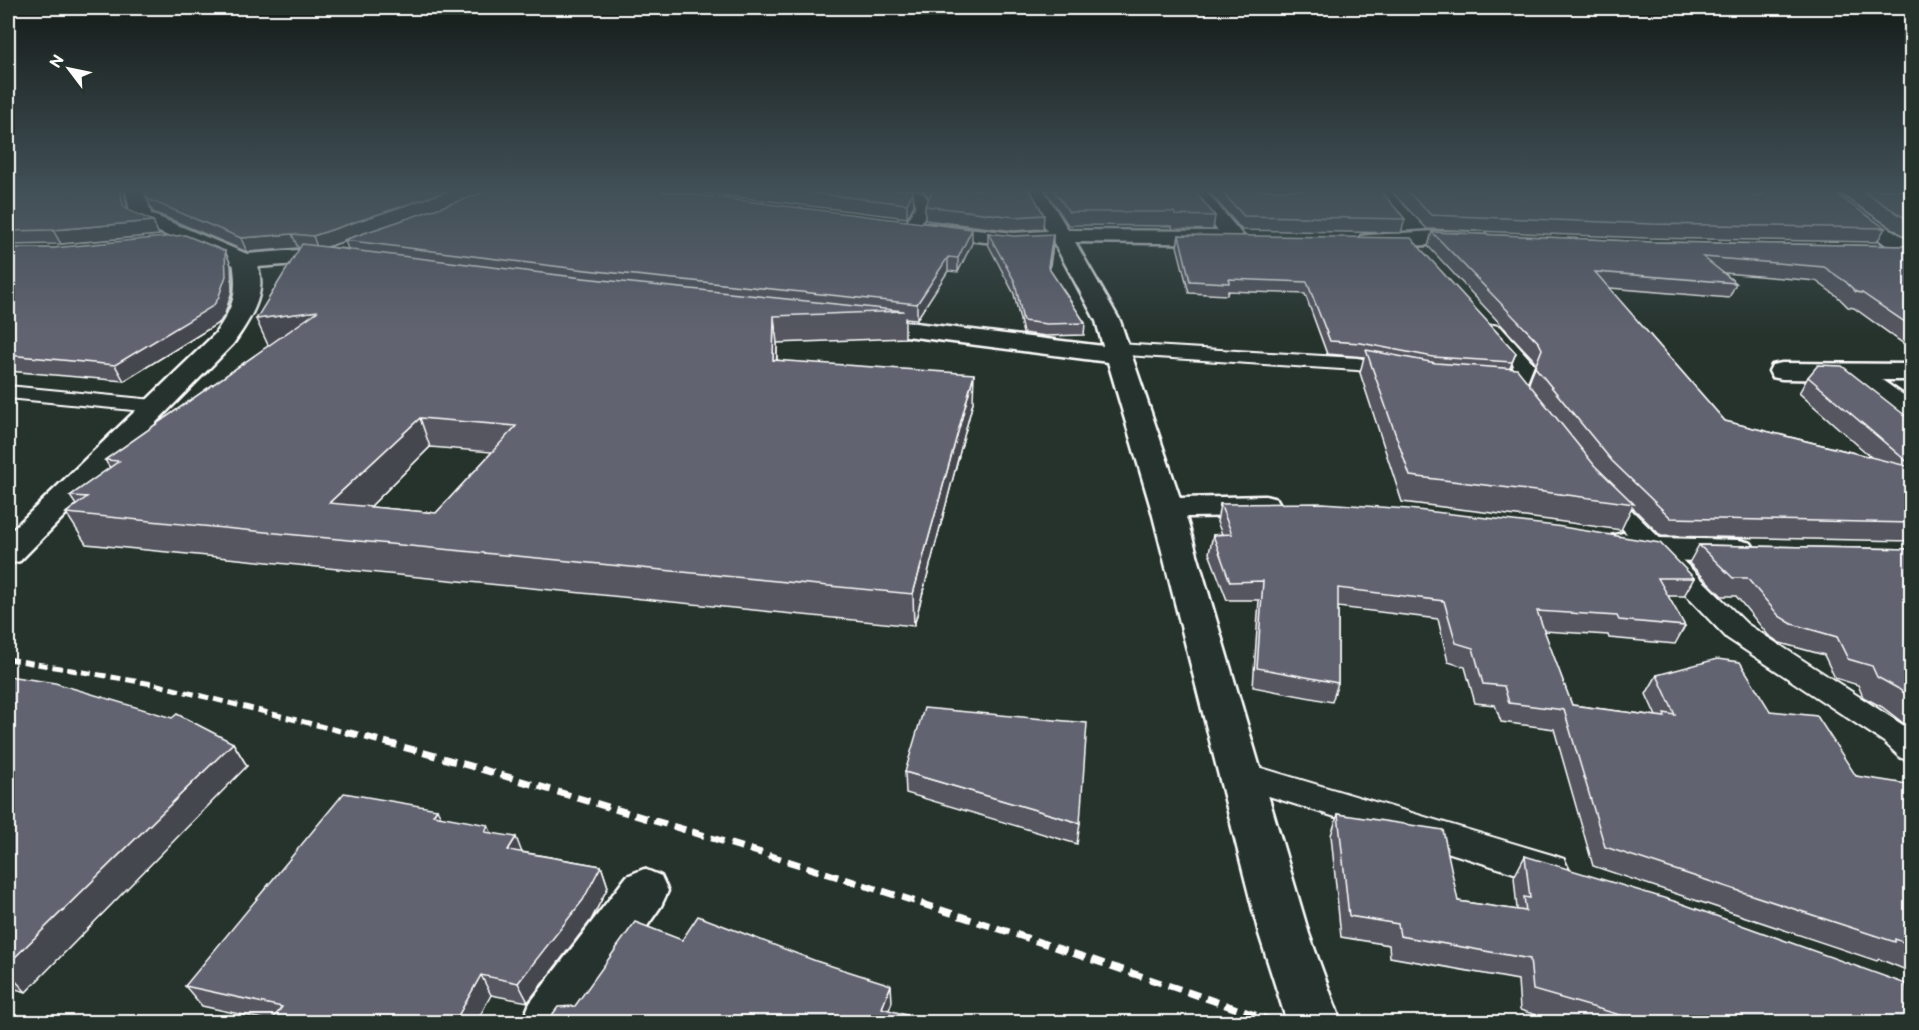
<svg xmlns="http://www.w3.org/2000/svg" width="1919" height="1030" viewBox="0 0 1919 1030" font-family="'Balsamiq Sans',sans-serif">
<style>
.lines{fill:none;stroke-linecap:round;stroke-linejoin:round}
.lane-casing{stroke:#fff;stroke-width:4}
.street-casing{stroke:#fff;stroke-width:5}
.secondary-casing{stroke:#fff;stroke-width:5}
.lane{fill:#26332d;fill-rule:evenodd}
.street{fill:#26332d;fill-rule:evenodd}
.secondary{fill:#26332d;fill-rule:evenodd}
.rail-far1{stroke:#fff;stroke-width:5;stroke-dasharray:10 5;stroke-linecap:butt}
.rail{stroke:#fff;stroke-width:7;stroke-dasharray:13 7;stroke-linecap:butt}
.wall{fill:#545661;stroke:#fff;stroke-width:1.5;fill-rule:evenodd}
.shaded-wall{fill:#45464f;stroke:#fff;stroke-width:1.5}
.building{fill:#626471;stroke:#fff;stroke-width:1.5;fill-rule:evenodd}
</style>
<rect width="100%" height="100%" fill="#26332d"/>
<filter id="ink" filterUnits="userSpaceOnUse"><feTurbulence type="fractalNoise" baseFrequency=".0167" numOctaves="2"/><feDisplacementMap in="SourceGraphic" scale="12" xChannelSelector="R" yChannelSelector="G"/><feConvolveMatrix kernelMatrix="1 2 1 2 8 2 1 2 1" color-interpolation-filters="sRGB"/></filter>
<g filter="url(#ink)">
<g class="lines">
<!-- lane casing -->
<g class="lane-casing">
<g id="lane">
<path d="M904,190C918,189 925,191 930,205L917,231H907L904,228L916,205L914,199Z"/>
<path d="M1494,325L1501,327L1534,364L1526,384L1539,400L1536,404C1520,408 1514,396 1506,384L1514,365L1485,331L1487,327Z"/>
<polygon points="1118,344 1357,358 1400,366 1403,370 1400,374 1393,376 1357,370 1111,354 1109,350 1111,346"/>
<polygon points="8,386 154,400 161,402 164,406 161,410 154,412 8,398"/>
<polygon points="1604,489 1612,491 1747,624 1912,731 1912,761 1901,758 1884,742 1727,638 1596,501 1592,496 1596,491"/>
<polygon points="1241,762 1552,855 1564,859 1569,870 1564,881 1552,885 1230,784 1225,775 1230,766"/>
</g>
</g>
<!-- street casing -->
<g class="street-casing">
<g id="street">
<polygon points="126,190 145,190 151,214 247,254 298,250 345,256 348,261 345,266 337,268 298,264 244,268 236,266 134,221 131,217"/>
<polygon points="1026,190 1044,190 1068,230 1218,231 1185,190 1205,190 1245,238 1242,243 1234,244 1075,242 1120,321 1180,498 1265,496 1277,499 1281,506 1277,513 1265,516 1186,517 1309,934 1341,1022 1287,1022 1259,934 1151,508 1108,362 859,330 850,328 847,323 850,318 859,316 1103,346 1096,321 1054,243 1014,245 928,236 921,234 917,230 921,226 928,224 1014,233 1047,231"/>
<polygon points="1810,190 1832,190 1912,243 1912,261 1904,259 1859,224 1812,194"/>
<polygon points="1435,231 1484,232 1487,237 1484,242 1476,243 1382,247 1361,246 1358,241 1361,236 1369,235"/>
<polygon points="1782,363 1912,364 1912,380 1882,380 1912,401 1912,424 1902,421 1846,380 1782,379 1772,377 1769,371 1772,365"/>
<polygon points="1623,533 1659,538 1739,540 1751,543 1756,551 1751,559 1739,562 1659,560 1611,552 1606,544 1611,536"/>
<polygon points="644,869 661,876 668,891 661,906 581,1022 522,1022 530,1003 627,876"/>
</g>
</g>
<!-- secondary casing -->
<g class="secondary-casing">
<path id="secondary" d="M244,254L252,256C273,286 250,320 233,344L20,561L8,564V534L215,334C234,306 238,294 233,261L236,256Z"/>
</g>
<!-- lane -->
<use href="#lane" class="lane"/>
<!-- street -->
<use href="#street" class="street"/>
<!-- secondary -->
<use href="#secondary" class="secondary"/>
<!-- rail-far1 -->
<polyline class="rail-far1" points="8,659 158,685 352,734"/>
<!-- rail -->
<path class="rail" d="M346,732C441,756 534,785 628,813C846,877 1061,948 1275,1022"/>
</g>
<!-- wall -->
<g class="wall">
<polygon points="8,190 124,190 128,210 159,235 61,244 8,245"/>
<polygon points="680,190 911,190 913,192 914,205 907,218"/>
<polygon points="918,190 1030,190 1044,215 1043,229 1014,231 925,220 925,206 929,198 925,192"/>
<polygon points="1045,190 1194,190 1215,216 1213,230 1173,229 1172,226 1068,225"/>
<polygon points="1207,190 1380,190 1405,219 1401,233 1242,230"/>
<polygon points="1390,190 1830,190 1885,228 1877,242 1646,238 1427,229"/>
<polygon points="1835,190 1911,190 1911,241"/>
<path d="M147,199L972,243L958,272L948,271L917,319L905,318V338L777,343V360L973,402L914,626L86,544L66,513L76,505L70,496L110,468L105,460L270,345H268L299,248L247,252L153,212ZM345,241L348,249L329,247ZM430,447L492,452L436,513L370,507Z"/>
<polygon points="1432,232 1652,242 1911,246 1911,349 1854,308 1848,307 1838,297 1816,281 1724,273 1736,283 1729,298 1609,288 1725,421 1871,457 1799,393 1808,377 1911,420 1911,541 1661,536 1632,507 1621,530 1549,520 1402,502 1360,373 1364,357 1327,354 1305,294 1228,291 1227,295 1189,293 1177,246 1179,235 1516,353 1510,368 1529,383 1536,364 1533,359 1428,246"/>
<polygon points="988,233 1053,245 1049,269 1085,323 1084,335 1046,336 1023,333 1014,294 988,244"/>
<polygon points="8,248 225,251 231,265 232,291 225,314 220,322 124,381 8,371"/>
<polygon points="1220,504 1694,578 1684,596 1668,596 1685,626 1675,644 1609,638 1608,635 1544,631 1572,705 1656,716 1646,694 1657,675 1770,711 1856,776 1911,790 1911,972 1879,959 1877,961 1593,866 1554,729 1501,722 1495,705 1475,703 1465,667 1448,662 1438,619 1338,607 1338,683 1332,702 1253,687 1259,600 1227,600 1209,553 1213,535 1222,534 1217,522"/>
<polygon points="1699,545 1911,549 1911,729 1882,707 1863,697 1858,685 1835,678 1824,655 1780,643 1768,635 1736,596 1722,596 1689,563"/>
<polygon points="8,676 233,743 247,766 26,992 8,987"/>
<polygon points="905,772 1080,823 1077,844 906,793"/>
<polygon points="1338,814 1458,901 1517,910 1517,909 1514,877 1525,856 1911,1023 1562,1023 1520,1010 1518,980 1390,957 1389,945 1341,937 1331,835"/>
<polygon points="441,817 492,833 522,852 601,866 608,887 591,920 528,1002 491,995 271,1021 202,1006 185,986"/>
</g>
<!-- shaded-wall -->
<g class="shaded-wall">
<polygon points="120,190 125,190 124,190 129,218 123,205"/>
<polygon points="451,190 493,190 344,240 345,241 318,250 313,236"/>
<polygon points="913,192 914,205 907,218 907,204"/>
<polygon points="153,221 159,235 61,244 53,230"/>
<polygon points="972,229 972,243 958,272 958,258"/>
<polygon points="292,234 298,248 247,252 241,238"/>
<polygon points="1053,234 1053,245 1048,279 1048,267"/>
<polygon points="225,251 231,265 232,291 225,314 220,322 124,381 115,365"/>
<polygon points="948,257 948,271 917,319 917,304"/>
<polygon points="318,311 329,338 268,345 256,319"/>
<polygon points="774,316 777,343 776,387 773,360"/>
<polygon points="974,374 973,402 914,626 913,594"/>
<polygon points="420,418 430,447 343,534 329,503"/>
<polygon points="233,743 247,766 26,992 8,973 8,964"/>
<polygon points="437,809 447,829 433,815"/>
<polygon points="488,825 497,846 485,832"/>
<polygon points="516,837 524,858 508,850"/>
<polygon points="601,866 608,887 591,920 528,1002 518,983"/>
<polygon points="481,975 491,995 476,1023 454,1023"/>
<polygon points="891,985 892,1002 884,1023 882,1008"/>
</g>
<!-- building -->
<g class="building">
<polygon points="8,190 120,190 123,205 126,209 153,221 53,230 8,231"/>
<polygon points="144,190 451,190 313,236 292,234 241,238 147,199"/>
<polygon points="491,190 657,190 972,229 958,258 948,257 917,304 586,270 344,240"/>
<polygon points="786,190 911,190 913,192 907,204"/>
<polygon points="931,190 1030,190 1044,215 1015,217 925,206 932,191"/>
<polygon points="1054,190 1194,190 1215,216 1175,215 1174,212 1069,212"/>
<polygon points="1220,190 1380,190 1405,219 1244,216"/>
<polygon points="1406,190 1746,190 1753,195 1759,196 1766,192 1766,190 1830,190 1885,228 1652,224 1431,215"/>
<polygon points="1861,190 1911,190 1911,222"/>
<polygon points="1432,232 1652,242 1911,246 1911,326 1862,293 1856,292 1846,282 1824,267 1703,257 1736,283 1595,272 1725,421 1911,467 1911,523 1671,518 1612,461 1535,367 1542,349 1539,343"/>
<polygon points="988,233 1014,236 1053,234 1048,267 1085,323 1047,324 1023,321 1015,282"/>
<polygon points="185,235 225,251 226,276 218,299 213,306 115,365 8,355 8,248 53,248"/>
<polygon points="1179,235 1411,238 1516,353 1512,362 1433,357 1361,343 1330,341 1307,282 1229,279 1229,283 1190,281"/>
<path d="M302,244L583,278L904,311L774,316L773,360L974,374L913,594L66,513L87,497L70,496L119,461L105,460L318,311L256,319ZM420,418L516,426L436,513L329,503Z"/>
<polygon points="1366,350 1436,363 1517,369 1595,466 1634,504 1560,494 1410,476"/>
<polygon points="1818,365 1842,366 1911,420 1911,465 1808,377"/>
<polygon points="1323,503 1408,509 1556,526 1660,543 1694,578 1658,578 1685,626 1619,620 1617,616 1537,611 1572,705 1665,717 1664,713 1675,715 1657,675 1717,659 1740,662 1770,711 1817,716 1856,776 1907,784 1911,790 1911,945 1895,939 1895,942 1605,847 1564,710 1509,703 1504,686 1483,684 1473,648 1456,643 1444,601 1338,588 1338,683 1257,668 1263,581 1230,582 1213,535 1232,534 1220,504"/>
<polygon points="1699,545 1911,549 1911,698 1897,688 1877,677 1872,666 1848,659 1837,637 1792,624 1779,616 1747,578 1733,578"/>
<polygon points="8,676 55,683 172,718 177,714 233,743 8,964"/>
<polygon points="924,708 1087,723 1080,823 905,772"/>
<polygon points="344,793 437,809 433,815 488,825 485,832 516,837 508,850 601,866 583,900 518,983 481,975 454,1023 270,1023 282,1007 185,986"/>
<polygon points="1338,814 1443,830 1458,901 1526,911 1524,897 1530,898 1525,856 1677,902 1906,984 1911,1012 1911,1023 1707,1023 1692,1018 1693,1023 1648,1023 1533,990 1530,959 1400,936 1398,924 1349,916"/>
<polygon points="698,916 816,961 891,985 882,1008 934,1023 546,1023 558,1007 575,1006 635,922 682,940"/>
</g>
</g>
<!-- sky -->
<linearGradient id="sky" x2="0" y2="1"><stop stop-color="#151c19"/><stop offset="0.57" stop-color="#415057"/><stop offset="1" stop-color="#415057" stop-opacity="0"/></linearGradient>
<rect width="1919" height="334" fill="url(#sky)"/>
<!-- margin -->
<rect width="1919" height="1030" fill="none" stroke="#26332d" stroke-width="30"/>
<rect x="15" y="15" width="1889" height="1000" fill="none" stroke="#fff" stroke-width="2" filter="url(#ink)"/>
<!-- north arrow -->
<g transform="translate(69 69) rotate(302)" stroke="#26332d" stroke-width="4.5" paint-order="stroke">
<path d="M0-4.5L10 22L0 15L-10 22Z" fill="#ffffff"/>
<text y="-9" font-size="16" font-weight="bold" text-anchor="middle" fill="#ffffff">N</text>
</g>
</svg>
